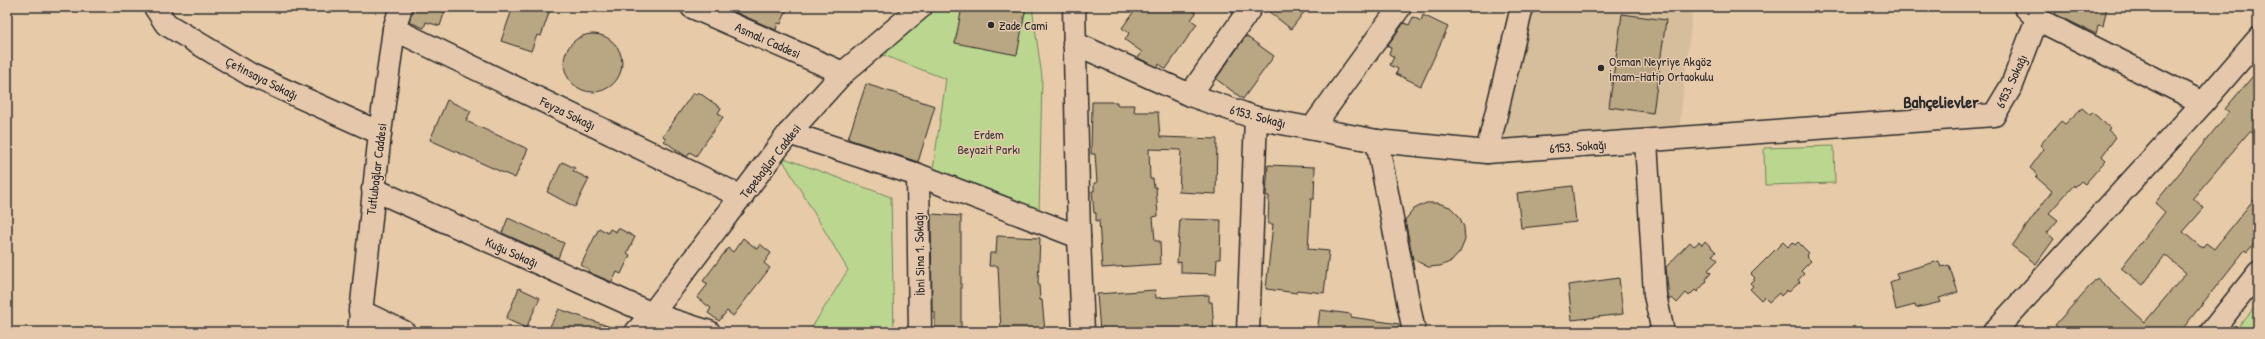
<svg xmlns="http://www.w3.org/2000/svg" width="2265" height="339" viewBox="0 0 2265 339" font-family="'Patrick Hand',sans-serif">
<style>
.built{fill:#d6bd9b}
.green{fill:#bbd78f;stroke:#73815d}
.building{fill:#b9a682;stroke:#2b2b2b}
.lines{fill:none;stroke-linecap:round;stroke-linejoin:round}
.minor-casing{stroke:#2b2b2b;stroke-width:25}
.minor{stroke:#e5c8ac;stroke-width:22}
.poi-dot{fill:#2b2b2b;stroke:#e5c8ac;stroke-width:1.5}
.labels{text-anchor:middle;stroke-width:3;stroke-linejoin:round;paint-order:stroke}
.poi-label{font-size:13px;fill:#2b2b2b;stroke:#e5c8ac;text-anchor:start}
.street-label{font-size:13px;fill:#2b2b2b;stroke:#e5c8ac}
.park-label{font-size:13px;fill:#393c35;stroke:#e5c8ac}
.district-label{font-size:17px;font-weight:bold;fill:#2b2b2b;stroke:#e5c8ac}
</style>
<rect width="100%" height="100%" fill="#e7cba8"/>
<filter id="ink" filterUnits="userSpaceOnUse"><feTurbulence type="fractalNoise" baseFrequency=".025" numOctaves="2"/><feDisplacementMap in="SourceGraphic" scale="8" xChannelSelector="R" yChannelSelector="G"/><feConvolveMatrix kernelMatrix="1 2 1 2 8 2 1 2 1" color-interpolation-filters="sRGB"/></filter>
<g filter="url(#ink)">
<!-- built -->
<polygon class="built" points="1532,7 1693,7 1679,130 1497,144"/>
<!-- green -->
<g class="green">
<polygon points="934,7 1032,7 1042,77 1039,216 932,176 946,79 878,53"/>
<polygon points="1834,146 1835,183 1765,185 1764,148"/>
<polygon points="781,157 891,197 894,332 809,332 848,270"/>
<polygon points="2258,303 2258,332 2234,332"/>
</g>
<!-- building -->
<g class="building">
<polygon points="413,7 442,7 441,10 445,11 440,26 426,22 424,28 409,22"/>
<polygon points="513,7 551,7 541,36 537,35 531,51 501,41"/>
<polygon points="731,7 788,7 781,24 778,23 776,30 730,10"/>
<polygon points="962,7 1026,7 1017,55 955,43"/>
<polygon points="1137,7 1188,7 1196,13 1191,20 1197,24 1166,69 1159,64 1158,67 1138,58 1142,52 1125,40 1129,33 1122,28"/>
<polygon points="1263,7 1308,7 1291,29"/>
<polygon points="2057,7 2107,7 2103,26 2098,25 2096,34 2055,14"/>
<polygon points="1622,14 1666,20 1653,113 1609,107"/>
<polygon points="1423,15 1448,27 1421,86 1396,74 1398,69 1390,65 1394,57 1389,54 1391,48 1387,46 1404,23 1409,25 1413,17 1421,21"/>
<circle cx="593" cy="63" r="29"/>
<polygon points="1246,36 1274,56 1243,99 1216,79"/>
<polygon points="2258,70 2258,137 2250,131 2193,198 2204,208 2183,232 2202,248 2206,243 2214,249 2258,194 2258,239 2247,252 2245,250 2180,332 2063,332 2055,325 2097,278 2145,322 2186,273 2165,255 2143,285 2121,268 2165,212 2155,203 2229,112 2225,109"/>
<polygon points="866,84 935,106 918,162 848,139"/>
<polygon points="698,92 721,108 718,113 723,117 696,156 690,152 687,157 664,141 666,139 663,136 693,93 696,95"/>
<polygon points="447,100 471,111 466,121 528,149 515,178 430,140"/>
<polygon points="1092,102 1117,102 1117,105 1135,105 1134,112 1158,112 1160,137 1217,139 1216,194 1179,192 1181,150 1149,149 1150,179 1153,179 1154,187 1156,187 1158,216 1153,217 1155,241 1160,241 1161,264 1102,268 1099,220 1096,221 1096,213 1094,213 1092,191 1094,191 1094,183 1097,183 1095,154 1091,154"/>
<polygon points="2082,108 2090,115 2092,112 2110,128 2108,130 2116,137 2102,156 2106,160 2085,184 2081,181 2075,187 2074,185 2049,213 2058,220 2047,233 2054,239 2036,264 2012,246 2052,191 2036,177 2038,175 2030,168 2044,149 2040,145 2061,121 2065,124"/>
<polygon points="562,162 575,168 573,171 589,179 575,207 547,192"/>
<polygon points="1268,165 1315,167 1314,199 1311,199 1308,249 1329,251 1324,293 1297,290 1297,293 1266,289 1273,224 1268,224 1269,196 1266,196"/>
<polygon points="1572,186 1576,222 1521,228 1517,193"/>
<polygon points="1426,203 1438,203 1450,207 1459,216 1464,227 1465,240 1460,252 1452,261 1440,266 1428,267 1413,259 1405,220 1414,209"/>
<polygon points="931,214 961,216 961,332 935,332 935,312 932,312"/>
<polygon points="508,218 564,243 558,258 502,233"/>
<polygon points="1180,219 1221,220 1220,259 1217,259 1216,274 1181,273 1181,262 1177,263"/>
<polygon points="599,228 608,233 610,229 616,232 618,228 635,237 627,253 630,255 621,274 617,272 612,282 588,272 589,270 581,265"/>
<polygon points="997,236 1040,238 1038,284 1039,284 1040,300 1042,300 1045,332 1001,332 998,266 989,266 990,253 996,253"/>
<polygon points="743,238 757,249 760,244 771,253 764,263 770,268 733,316 727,311 719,321 708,313 711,308 697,298 708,284 703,281 728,248 733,252"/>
<polygon points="1705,241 1716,252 1712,255 1718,260 1708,270 1711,273 1706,279 1707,281 1697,292 1695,290 1689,296 1686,293 1677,303 1672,298 1669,300 1666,267 1690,242 1694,246 1699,242 1702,245"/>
<polygon points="1783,242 1788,247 1792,242 1795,245 1798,242 1809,253 1806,256 1811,261 1801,271 1804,274 1798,280 1800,282 1789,292 1787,290 1781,296 1779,293 1769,302 1764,297 1761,300 1750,289 1753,286 1750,283 1755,278 1751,274"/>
<polygon points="1939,261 1941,267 1949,265 1958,292 1939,298 1941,302 1916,308 1915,305 1896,310 1890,282 1898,279 1896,273"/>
<polygon points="1619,278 1623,314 1572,320 1568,285"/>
<polygon points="519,288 540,298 526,328 506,319"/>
<polygon points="1155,290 1156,298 1209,295 1209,302 1212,302 1214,332 1100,332 1097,294"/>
<polygon points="559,309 619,330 618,332 547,332"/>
<polygon points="1320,310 1351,314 1351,317 1399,324 1398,332 1317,332"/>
</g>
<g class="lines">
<!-- minor casing -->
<g class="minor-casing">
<g id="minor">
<polyline points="155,7 166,24 251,75 380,133"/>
<polyline points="692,7 843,73"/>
<polyline points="1074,7 1079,237 1083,332"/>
<polyline points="2025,7 2037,19 2203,103"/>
<polyline points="394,29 742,197"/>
<polyline points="1074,43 1190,95 1256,118 1377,141 1487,152 1994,115 2012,85 2037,19"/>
<polyline points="1190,95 1251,7"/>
<polyline points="1312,128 1400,7"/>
<polyline points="789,133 918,175 1079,237"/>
<polyline points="1377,141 1414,332"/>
<polyline points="1646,141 1655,295 1663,332"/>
<polyline points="1487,152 1522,7"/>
<polyline points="918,175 920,332"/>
<polyline points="373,189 652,314 709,332"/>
<polyline points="360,311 404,332"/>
<polyline points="359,332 380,133 394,29 401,7"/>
<polyline points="636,332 652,314 789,133 843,73 921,7"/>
<polyline points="1248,332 1256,118"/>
<polyline points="1994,332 2203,103 2258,39"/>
<polyline points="2211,332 2258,273"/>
</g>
</g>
<!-- minor -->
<use href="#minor" class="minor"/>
</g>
</g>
<!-- markers -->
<g class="poi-dot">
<circle cx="991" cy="25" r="4"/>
<circle cx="1601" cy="68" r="4"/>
</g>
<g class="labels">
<!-- poi labels -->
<g class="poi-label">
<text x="999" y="30">Zade Cami</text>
<text x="1609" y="66">Osman Neyriye Akgöz<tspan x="1609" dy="15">İmam-Hatip Ortaokulu</tspan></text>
</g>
<!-- street labels -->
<g class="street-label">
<text transform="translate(768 40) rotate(24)" y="5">Asmalı Caddesi</text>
<text transform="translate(262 78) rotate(27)" y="5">Çetinsaya Sokağı</text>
<text transform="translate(2011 81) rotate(-65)" y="5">6153. Sokağı</text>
<text transform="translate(568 113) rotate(26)" y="5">Feyza Sokağı</text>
<text transform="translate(1258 116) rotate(15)" y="5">6153. Sokağı</text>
<text transform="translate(1578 146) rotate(-4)" y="5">6153. Sokağı</text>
<text transform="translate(770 161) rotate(-52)" y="5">Tepebağlar Caddesi</text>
<text transform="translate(376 169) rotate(-83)" y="5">Tutlubağlar Caddesi</text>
<text transform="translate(512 252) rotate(24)" y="5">Kuğu Sokağı</text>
<text transform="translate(919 254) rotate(-91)" y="5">İbni Sina 1. Sokağı</text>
</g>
<!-- park labels -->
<g class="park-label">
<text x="989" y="139">Erdem<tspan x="989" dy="15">Beyazit Parkı</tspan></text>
</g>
<!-- district labels -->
<g class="district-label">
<text x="1941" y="108">Bahçelievler</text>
</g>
</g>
<!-- margin -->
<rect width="2265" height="339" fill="none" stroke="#e5c8ac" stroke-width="24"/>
<rect x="12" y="12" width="2241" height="315" fill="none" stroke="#2b2b2b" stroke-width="1.5" filter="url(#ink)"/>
</svg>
